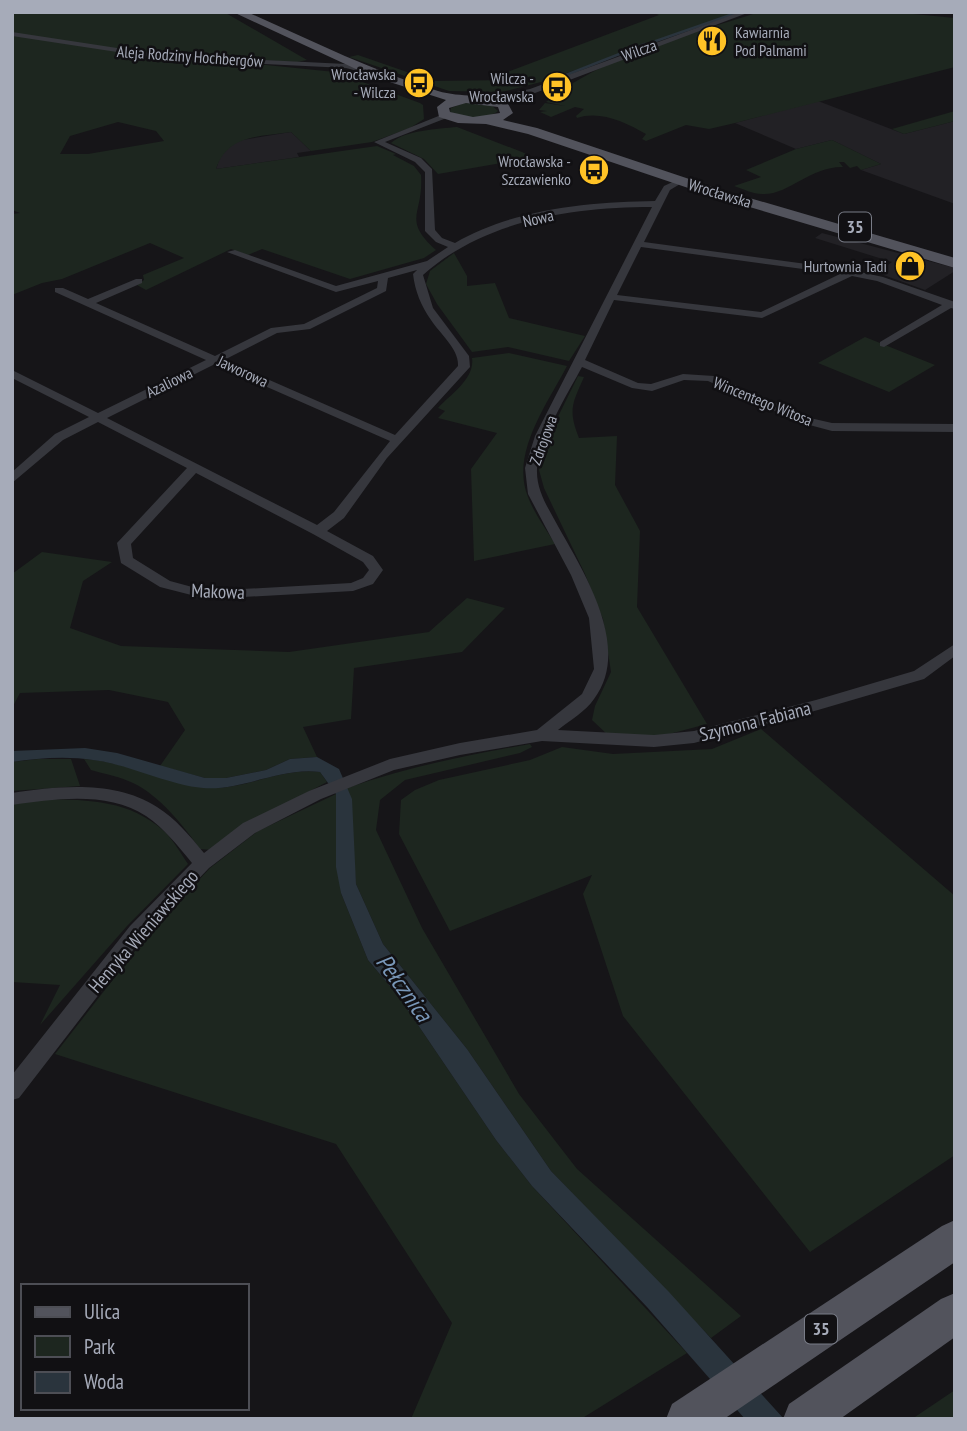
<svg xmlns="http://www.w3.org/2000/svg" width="967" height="1431" viewBox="0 0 967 1431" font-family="'PT Sans Narrow',sans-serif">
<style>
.built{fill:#222125}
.green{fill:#1d261f;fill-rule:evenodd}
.water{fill:#2a343d}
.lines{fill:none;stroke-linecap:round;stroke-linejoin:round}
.stream{stroke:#2a343d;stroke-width:2.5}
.street{fill:#36373d;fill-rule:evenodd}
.primary{fill:#52535c;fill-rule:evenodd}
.labels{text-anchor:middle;stroke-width:5;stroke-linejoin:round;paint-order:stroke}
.far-poi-label{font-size:16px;fill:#a6abb9;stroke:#111013;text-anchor:end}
.far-street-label{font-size:16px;fill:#a6abb9;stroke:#111013}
.shield{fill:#111013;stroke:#797c87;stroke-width:2}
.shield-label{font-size:18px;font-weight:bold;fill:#a6abb9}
.street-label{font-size:19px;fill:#a6abb9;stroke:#111013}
.near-water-label{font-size:24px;font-style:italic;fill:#7997b8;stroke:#111013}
</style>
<rect width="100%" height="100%" fill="#161518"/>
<!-- built -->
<g class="built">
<polygon points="818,101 904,134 955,121 955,204 861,170 881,164 832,140 796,149 735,123"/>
<polygon points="291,132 311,151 297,153 299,157 216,169 221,155 236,141"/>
<polygon points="822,233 955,268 955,271 925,290 878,273 892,262 815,238"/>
</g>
<!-- green -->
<g class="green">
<path d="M12,12H224L307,60L297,62L168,55L335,72L420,103L423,105L424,119L410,128L372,142L311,151L291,132C259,137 228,134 216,169L377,146L396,154L393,155L414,166L421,175C424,215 401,218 436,250L424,258L350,279L262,249L248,255L231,249L146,290L137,285L144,280L143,275L184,258L150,243L62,279L42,283L12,295V214L20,213L12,210ZM118,122L156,131L164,141L88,154H60L70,136Z"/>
<polygon points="651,12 741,12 541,82 502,92 449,91 349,57 358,55 433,81 511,80 507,72 659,15"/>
<path d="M759,12H893L955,18V67L735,123L709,129L686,125L646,141L642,139L646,134C626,122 599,110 577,118L576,116L584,109L575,107L551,117L540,112L547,111L539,110L545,103L565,106L546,102C606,54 687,36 759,12Z"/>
<path d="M464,103L490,104L498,111C486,121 464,119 450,112L451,108Z"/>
<polygon points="955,111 955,121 904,134 892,129"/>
<path d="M457,127L522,152L528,155L518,160L438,174L424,159L391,143C405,130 438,129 457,127Z"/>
<path d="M832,140L881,164L861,170L857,166L850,168L844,162H839L843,167C811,166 787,196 762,194C753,194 743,189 734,186L761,177L746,170L796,149Z"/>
<polygon points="454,253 467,276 467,286 495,283 509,318 585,336 569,361 508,347 472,352 437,304 426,284 430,271"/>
<polygon points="865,337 935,365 889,392 818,363"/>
<path d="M509,353L567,366C548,403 510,453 528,497C534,513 546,529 555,544L474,561L471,469L497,433L438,418L445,411L438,408C451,394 475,379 472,358Z"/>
<path d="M578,376L584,377C572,404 568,410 579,438L617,436L615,485L640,531L637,607L707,724L658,737L608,735L592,720L595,706L611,672L603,619L585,574L544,488L539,470L548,437Z"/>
<polygon points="42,552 112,562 83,581 70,628 121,646 289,652 429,632 467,598 505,608 462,652 354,668 351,719 303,727 317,757 290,759 266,770 226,778 205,778 160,766 185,730 168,702 109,690 20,693 12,708 12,574"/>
<polygon points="761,729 955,896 955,1155 810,1252 623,1016 583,894 592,875 450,931 399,834 401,800 415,790 439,780 530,760 562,747 613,754 712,749"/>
<path d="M530,744L532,747L520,753L405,780L380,800L376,830L422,928L519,1094L577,1169L741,1316L711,1338L551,1171L467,1049L383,944L356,884L347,788C407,767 468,755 530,744Z"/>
<polygon points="38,759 71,759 80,786 12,791 12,762"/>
<path d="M84,759C124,761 162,782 201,787C241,793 279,767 320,772L327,782L248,824L212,850L200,849C183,825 160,796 133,783C121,777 105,774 91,770Z"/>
<polygon points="336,794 341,893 368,960 399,997 496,1140 532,1186 687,1353 581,1419 411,1419 452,1323 336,1144 55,1054 150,932 210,868 258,831"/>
<path d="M45,799C90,800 130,800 165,832C174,841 181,854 188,864L127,926L40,1025L60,985L12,982V804Z"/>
<polygon points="955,1390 955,1419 912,1419"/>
</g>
<!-- water -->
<path class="water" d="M85,748L117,753L205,778H226L266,770L290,759L317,757L339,769L352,799L356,884L383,944L467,1049L551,1171L669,1292L784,1419H745L647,1307L532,1186L496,1140L399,997L368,960L341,893L336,867V794L320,772C280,767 243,791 203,788C168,785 128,764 93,760C67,756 38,758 12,762V751Z"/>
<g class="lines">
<!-- stream -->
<g class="stream">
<polyline points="653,42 739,12"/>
<polyline points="548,82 645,44"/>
</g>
<!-- street -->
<g class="street">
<polygon points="740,12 750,12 535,93 484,102 480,100 530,89"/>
<polygon points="12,32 163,55 346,64 373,72 369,74 346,68 163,59 12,36"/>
<path d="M446,113L449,117L385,142L421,158L432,169L435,230L442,238L455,243C513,209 589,202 655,201L664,186L681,178L685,181L670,190L644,242L851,270L883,277L955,302V309L951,308L884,347L880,346V342L942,305L877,281L852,276L762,318L614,300L585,360L638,383L651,384L683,374L714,376L810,418L832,423L955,424V432L832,431L802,423L708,381L684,380L652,391L632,388L582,367C568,393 539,440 537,469C536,491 549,509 559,528C585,574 632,649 594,699C586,711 569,721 558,730L654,735L694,731L816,700L914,671L955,644V656L924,679L818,710L694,743L654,747L542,741L460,755L394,770L321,799L255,833L209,868L144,936L19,1098L12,1100V1075L130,926L192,863C178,846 164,828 146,816C108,791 55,799 12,805V793C59,786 115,780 157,807C176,819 190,836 204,853L243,823L309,791L390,759L460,743L537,730L582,694L594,669L589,618L571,575L528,494L525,468L535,436L652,207C573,207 484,220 423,275L433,308L469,356L470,367L387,458L344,518L327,531L373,556L383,570L373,584L353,591L207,599L160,587L121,563L117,543L187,468L98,422L63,440L12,483V472L55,434L89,417L12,378V370L98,413L206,360L55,292V288H63L88,299L136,279H142V283L96,303L215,356L271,328L304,324L377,288L378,281L336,292L227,252L235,250L336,286L427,261L448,247L436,242L425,231V172L415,162L374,142ZM641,247L840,274L761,312L617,295ZM417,270L413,274C415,291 421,306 431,320C441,335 459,349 458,366L395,435L224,360L277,333L310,329L386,291L388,278ZM215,364L390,441L334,512L317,525L107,418ZM196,473L313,534L363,562L369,570L363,578L351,583L207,591L170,581L133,558L131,544Z"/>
</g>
<!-- primary -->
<g class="primary">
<path d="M233,12H247C310,40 372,71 438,91C461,98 485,93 507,102L513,113L503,120L537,128L719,189L955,258V268L709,195L528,134L486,124L458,123L439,117L437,107L446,100L371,76ZM466,103L498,107L500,113L473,117L450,112L449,108Z"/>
<polygon points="955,1220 955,1262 724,1419 666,1419 672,1404 942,1226"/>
<polygon points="955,1293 955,1337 840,1419 783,1419 789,1404 941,1299"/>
</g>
</g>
<!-- icons -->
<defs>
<g id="restaurant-disc" transform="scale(1.575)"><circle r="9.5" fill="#ffc326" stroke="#111013"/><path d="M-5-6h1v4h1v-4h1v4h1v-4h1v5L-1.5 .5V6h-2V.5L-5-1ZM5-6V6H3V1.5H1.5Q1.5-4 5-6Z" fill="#111"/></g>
<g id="bus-disc" transform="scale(1.575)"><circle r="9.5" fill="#ffc326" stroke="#111013"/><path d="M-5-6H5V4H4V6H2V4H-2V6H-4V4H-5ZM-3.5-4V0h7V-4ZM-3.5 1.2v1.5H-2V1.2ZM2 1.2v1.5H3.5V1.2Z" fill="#111"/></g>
<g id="shop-disc" transform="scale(1.575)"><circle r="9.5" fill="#ffc326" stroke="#111013"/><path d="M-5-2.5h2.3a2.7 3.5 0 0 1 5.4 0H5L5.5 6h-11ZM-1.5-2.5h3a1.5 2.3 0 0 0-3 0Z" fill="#111"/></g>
</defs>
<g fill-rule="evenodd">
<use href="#restaurant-disc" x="712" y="41"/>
<use href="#bus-disc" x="419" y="83"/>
<use href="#bus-disc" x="557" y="87"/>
<use href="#bus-disc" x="594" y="170"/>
<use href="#shop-disc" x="910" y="266"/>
</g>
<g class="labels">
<!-- far-poi labels -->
<g class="far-poi-label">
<text x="735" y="38" text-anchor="start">Kawiarnia<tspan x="735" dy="18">Pod Palmami</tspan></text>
<text x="396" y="80">Wrocławska<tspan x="396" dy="18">- Wilcza</tspan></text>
<text x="534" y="84">Wilcza -<tspan x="534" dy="18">Wrocławska</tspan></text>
<text x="571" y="167">Wrocławska -<tspan x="571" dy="18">Szczawienko</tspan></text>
<text x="887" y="272">Hurtownia Tadi</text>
</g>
<!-- far-street labels -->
<g class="far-street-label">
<text transform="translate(639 50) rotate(-20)" y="6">Wilcza</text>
<text transform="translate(190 56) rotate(4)" y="6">Aleja Rodziny Hochbergów</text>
<text transform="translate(720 193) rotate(17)" y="6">Wrocławska</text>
<text transform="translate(538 218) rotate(-13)" y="6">Nowa</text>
<text transform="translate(243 371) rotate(25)" y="6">Jaworowa</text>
<text transform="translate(169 382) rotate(-26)" y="6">Azaliowa</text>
<text transform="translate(763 401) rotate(22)" y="6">Wincentego Witosa</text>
<text transform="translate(543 440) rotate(-70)" y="6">Zdrojowa</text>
</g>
<!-- shield labels -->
<g class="shield">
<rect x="839" y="212.5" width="32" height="29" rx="5"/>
<rect x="805" y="1314.5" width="32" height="29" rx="5"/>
</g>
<g class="shield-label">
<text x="855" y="233">35</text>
<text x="821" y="1335">35</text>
</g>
<!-- street labels -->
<g class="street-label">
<text transform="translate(218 591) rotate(2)" y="7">Makowa</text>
<text transform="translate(755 721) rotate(-14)" y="7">Szymona Fabiana</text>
<text transform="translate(143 931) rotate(-49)" y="7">Henryka Wieniawskiego</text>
</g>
<!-- near-water labels -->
<g class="near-water-label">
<text transform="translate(404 988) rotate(54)" y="8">Pełcznica</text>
</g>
</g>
<!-- border -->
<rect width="967" height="1431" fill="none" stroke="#a6abb9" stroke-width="28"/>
<!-- legend -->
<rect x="21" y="1284" width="228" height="126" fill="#111013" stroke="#4d4e55" stroke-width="2"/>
<rect x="35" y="1307" width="35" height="10" fill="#52535c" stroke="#4d4e55" stroke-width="2"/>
<text x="84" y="1319" font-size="21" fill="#a6abb9">Ulica</text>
<rect x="35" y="1336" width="35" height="21" fill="#1d261f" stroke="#4d4e55" stroke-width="2"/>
<text x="84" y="1354" font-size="21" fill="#a6abb9">Park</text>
<rect x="35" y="1372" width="35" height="21" fill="#2a343d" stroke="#4d4e55" stroke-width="2"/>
<text x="84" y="1389" font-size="21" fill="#a6abb9">Woda</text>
</svg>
